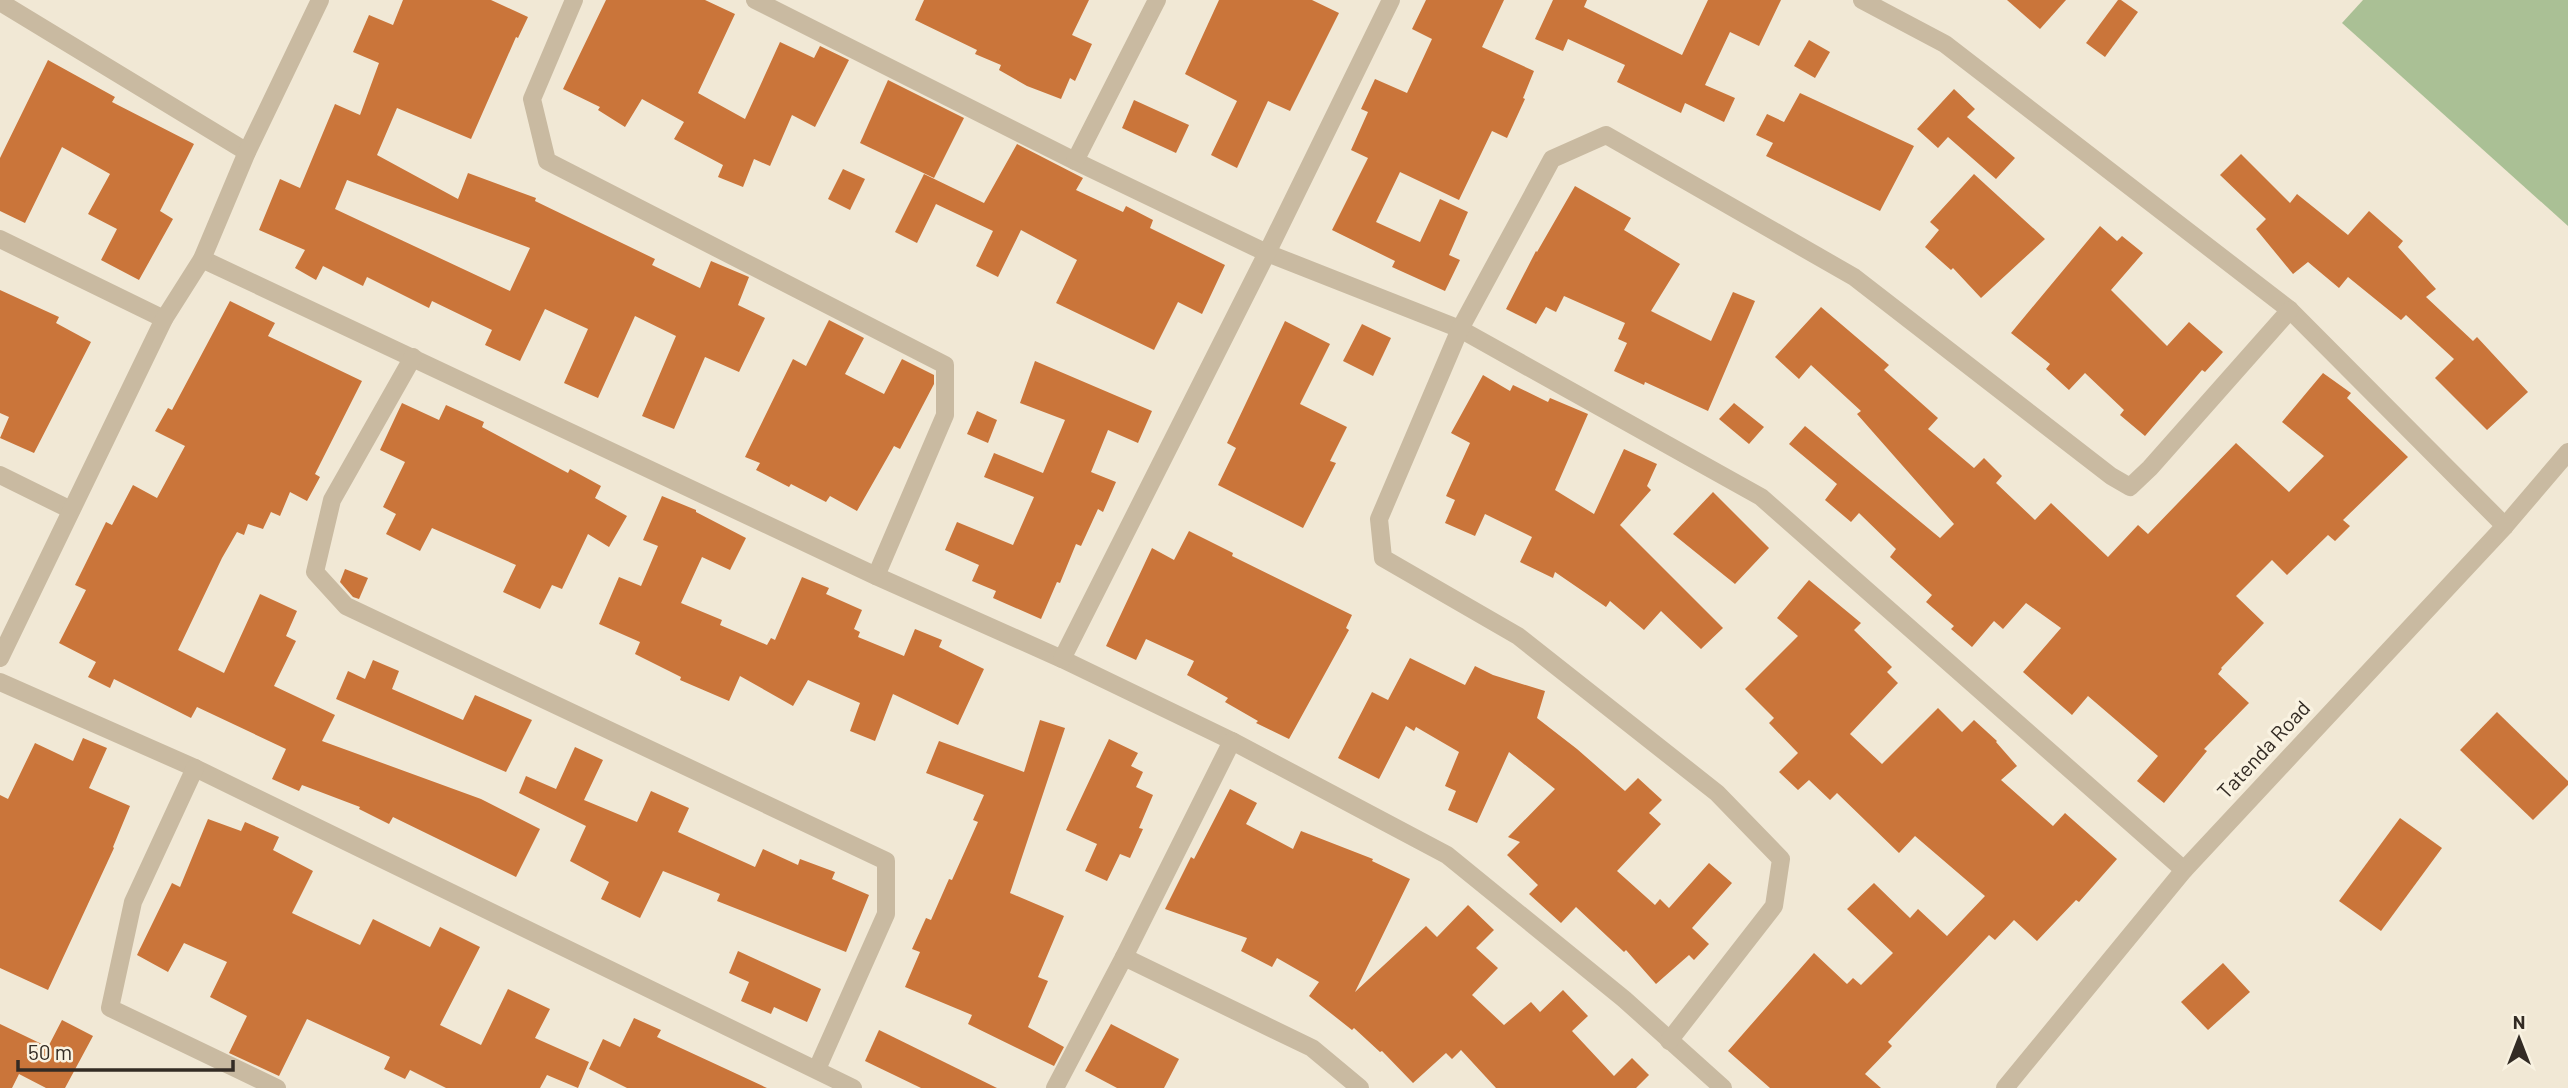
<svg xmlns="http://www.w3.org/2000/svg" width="2568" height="1088" viewBox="0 0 2568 1088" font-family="Barlow,sans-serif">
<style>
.green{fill:#aac095}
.building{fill:#ca753a;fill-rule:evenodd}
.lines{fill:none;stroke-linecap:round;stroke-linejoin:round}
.minor{stroke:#c9baa1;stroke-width:18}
.tertiary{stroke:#c9baa1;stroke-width:18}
.labels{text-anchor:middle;stroke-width:7;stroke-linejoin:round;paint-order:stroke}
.street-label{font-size:21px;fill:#332b24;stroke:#f9f2e1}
</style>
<rect width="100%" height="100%" fill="#f1e8d5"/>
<!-- green -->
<polygon class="green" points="2363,0 2568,0 2568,226 2342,23"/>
<!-- building -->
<g class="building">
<path d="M403,0H491L528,17L518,38L516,37L471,139L397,108L377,155L458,199L468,173L536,198L535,201L655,259L652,265L700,288L711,261L749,277L738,305L765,318L739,372L705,357L674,429L642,416L676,336L635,316L598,398L564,383L588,329L545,309L520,361L485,345L492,330L432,301L429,308L367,277L363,286L323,266L316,280L295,268L305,250L259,230L280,179L300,188L335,104L360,115L379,63L353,52L369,15L393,25ZM347,180L530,248L510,291L335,209Z"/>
<polygon points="606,0 705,0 735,14 698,93 745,119 780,42 814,58 820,46 849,60 815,127 792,115 770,166 754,159 743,187 718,177 723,165 674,139 684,122 642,99 625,127 598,110 600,107 563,89"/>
<polygon points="924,0 1089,0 1072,35 1092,44 1075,81 1070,78 1061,99 1027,86 999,70 1001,65 975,54 977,50 915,20"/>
<polygon points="1219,0 1312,0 1339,13 1290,111 1268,101 1237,168 1211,155 1237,101 1185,74"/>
<polygon points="1426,0 1504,0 1482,47 1534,71 1523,98 1525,99 1507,138 1492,131 1459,200 1400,172 1376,222 1420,242 1440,199 1468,212 1449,255 1460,260 1445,291 1392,267 1395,261 1332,230 1368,158 1351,150 1368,112 1361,109 1375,79 1407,93 1432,39 1412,29"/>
<polygon points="1553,0 1587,0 1584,7 1682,55 1708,0 1781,0 1759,46 1730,32 1705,85 1735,98 1724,122 1685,103 1681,113 1617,82 1625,65 1568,39 1563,51 1535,39"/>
<polygon points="2007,0 2066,0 2040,29"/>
<polygon points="2118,0 2121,0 2138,12 2105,57 2086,43"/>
<polygon points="1809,40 1830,52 1815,78 1794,66"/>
<polygon points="48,60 115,97 112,102 194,144 160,211 173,219 139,280 101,260 117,229 88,214 110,174 62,147 25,223 0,211 0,158"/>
<polygon points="888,80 964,118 934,178 860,143"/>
<polygon points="1954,89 1975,109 1967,117 2015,158 1996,179 1948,137 1938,148 1917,129"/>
<polygon points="1800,93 1914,146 1880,211 1766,156 1773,143 1756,135 1767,114 1784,122"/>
<polygon points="1134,100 1189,125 1176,153 1122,128"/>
<polygon points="1017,144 1083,178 1076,190 1123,212 1126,206 1153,220 1150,228 1225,265 1202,314 1178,302 1154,350 1056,303 1077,260 1021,230 998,277 976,266 993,231 936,204 917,243 895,232 924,174 984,203"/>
<polygon points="2241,154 2290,203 2297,194 2348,235 2369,211 2403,241 2398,247 2436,289 2426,297 2473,341 2477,337 2528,392 2487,430 2435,378 2454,359 2406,315 2401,320 2348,277 2339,288 2308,262 2293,274 2256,229 2266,219 2220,175"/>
<polygon points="843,169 865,179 850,210 828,199"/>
<polygon points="1974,174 2045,239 1981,298 1953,268 1951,270 1925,247 1939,230 1930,222"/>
<polygon points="1575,186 1631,218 1624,230 1680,264 1651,311 1711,341 1733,292 1755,301 1708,411 1645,382 1644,385 1614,371 1627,343 1618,339 1625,323 1564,296 1556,312 1546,307 1536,324 1506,309 1536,251 1537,252"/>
<polygon points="2100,226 2117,241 2122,236 2143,253 2111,290 2167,346 2189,322 2223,352 2205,372 2202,370 2145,436 2120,415 2124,410 2085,373 2069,390 2046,369 2050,364 2011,333"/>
<polygon points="0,290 59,317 56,323 91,342 34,453 0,438 9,417 0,413"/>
<polygon points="230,301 275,323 268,336 362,381 315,474 320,477 307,501 290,492 280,516 271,512 263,529 248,524 244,535 237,532 222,558 178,650 224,673 260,594 297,611 286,636 296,641 274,686 335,715 322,741 481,799 540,829 516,877 393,817 389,824 359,809 360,807 302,785 299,791 272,779 286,749 197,707 191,718 114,679 110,688 88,677 96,662 59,643 86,590 75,585 106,522 112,525 133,485 157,498 185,446 155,431 168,408 172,410"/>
<polygon points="1821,307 1889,365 1884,370 1938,418 1928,429 1974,468 1984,458 2002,476 1996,483 2035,520 2051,503 2108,557 2138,525 2148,534 2236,443 2289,492 2324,456 2282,422 2323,373 2351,393 2347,398 2408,457 2343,520 2350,526 2335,541 2328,535 2287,575 2272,560 2236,596 2264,623 2221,668 2222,669 2218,674 2249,703 2204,749 2207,751 2164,803 2137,781 2158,756 2088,696 2072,715 2023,672 2061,628 2026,603 2003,629 1994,621 1972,647 1951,629 1954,626 1926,602 1932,595 1890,557 1896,549 1859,513 1851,522 1825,500 1837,484 1789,444 1805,426 1940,538 1954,524 1857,414 1861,411 1811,365 1799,379 1775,357"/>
<polygon points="829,320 864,338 845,374 884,394 902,359 934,375 934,384 900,449 894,446 857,511 830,496 826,502 791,484 789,487 756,470 760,463 745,457 793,359 806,366"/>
<polygon points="1285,321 1330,344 1300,404 1347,427 1330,461 1336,463 1303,528 1218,485 1236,448 1227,443"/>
<polygon points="1362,324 1391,338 1373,376 1343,361"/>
<polygon points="1035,361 1152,411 1138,443 1108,430 1091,472 1116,482 1103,512 1098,509 1081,546 1076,544 1060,583 1057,582 1041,619 993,598 996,591 972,581 979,565 945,550 957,522 1013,545 1034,497 984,477 994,453 1043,473 1065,420 1020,403"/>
<polygon points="1483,375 1510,391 1513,385 1548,402 1550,398 1588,414 1555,490 1594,514 1624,449 1657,464 1647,486 1651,490 1620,525 1723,628 1701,649 1661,611 1644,630 1610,601 1606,607 1555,572 1553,578 1520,562 1532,537 1485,514 1475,536 1445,523 1455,500 1446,496 1470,443 1451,433"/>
<polygon points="402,403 439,420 446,405 484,422 482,427 568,473 570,469 601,486 595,498 627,516 609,547 588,534 562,589 552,585 540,609 503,592 516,565 432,528 420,551 386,534 396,514 383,507 405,462 380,450"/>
<polygon points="1734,403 1764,427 1749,444 1719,419"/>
<polygon points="977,411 997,420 988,443 967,434"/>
<polygon points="1713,492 1769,548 1735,584 1673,534"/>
<polygon points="662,496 696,510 696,512 746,538 730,570 702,557 681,603 722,620 720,625 767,645 771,638 775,640 802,577 829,588 826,594 862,610 854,629 860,632 858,637 904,656 915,629 942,640 939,647 984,669 958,725 893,694 875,741 850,731 860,703 808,680 793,706 740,676 729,701 680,680 681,677 635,654 640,642 599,624 619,577 641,586 658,546 643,540"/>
<polygon points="1189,531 1233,553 1232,556 1352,615 1346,628 1349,630 1289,739 1256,723 1258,721 1225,702 1228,698 1187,675 1194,661 1146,639 1136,660 1106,646 1152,548 1174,560"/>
<polygon points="345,569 368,578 359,599 353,597 340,582"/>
<polygon points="1809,580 1861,623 1854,630 1892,667 1887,672 1898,683 1850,734 1882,764 1938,708 1962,732 1974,720 1997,741 1996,742 2017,766 2001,780 2053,826 2065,813 2117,859 2079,902 2076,900 2037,941 2014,920 1995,940 1989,935 1888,1042 1892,1046 1865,1074 1881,1088 1770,1088 1728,1051 1814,953 1847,984 1853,978 1861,985 1893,953 1847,909 1874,883 1910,918 1918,909 1947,936 1985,896 1915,836 1899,853 1837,793 1830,800 1809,780 1798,790 1779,772 1798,753 1769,723 1774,718 1745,689 1798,636 1777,618"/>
<polygon points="1410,658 1465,685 1475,666 1493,675 1545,691 1537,718 1577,749 1625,791 1638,778 1662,800 1649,813 1661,824 1617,871 1655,905 1660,899 1669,908 1709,863 1732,883 1692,928 1709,944 1694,960 1689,955 1656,984 1626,950 1624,952 1576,907 1561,923 1529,894 1538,885 1507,855 1520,842 1508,837 1555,789 1509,752 1477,823 1448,810 1456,791 1445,786 1459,752 1416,727 1414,731 1406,726 1379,779 1338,758 1372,692 1388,700"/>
<polygon points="373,660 399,671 392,689 463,720 475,695 532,720 506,772 336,699 348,671 365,679"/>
<polygon points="2497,712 2568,781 2568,785 2533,820 2460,750"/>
<polygon points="1040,720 1065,728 1010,893 1064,916 1038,977 1048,981 1028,1027 1064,1047 1054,1066 968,1024 972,1015 905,987 920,952 912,949 926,918 931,920 949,879 952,880 978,822 973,820 984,795 926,773 939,741 1024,772"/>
<polygon points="83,738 107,748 89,788 130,806 113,847 114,848 48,990 0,968 0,795 8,799 35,743 73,761"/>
<polygon points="1109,739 1138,753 1131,766 1143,772 1136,787 1153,795 1139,828 1143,829 1130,858 1120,854 1107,881 1085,871 1097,844 1066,830"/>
<polygon points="575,747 603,760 584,800 637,822 651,791 689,808 678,832 755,867 763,849 798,865 800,859 835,872 832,879 869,895 846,952 717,901 720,894 663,871 640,918 601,899 609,882 570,861 586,826 519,793 526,776 556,789"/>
<polygon points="1230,789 1257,803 1246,824 1293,849 1301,831 1373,859 1372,861 1410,879 1355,992 1426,926 1437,937 1468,905 1494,930 1476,948 1498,968 1472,995 1504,1025 1531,1002 1540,1012 1563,990 1588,1016 1572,1031 1614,1076 1632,1058 1649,1075 1636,1088 1496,1088 1461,1050 1452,1059 1446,1053 1413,1083 1382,1051 1380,1052 1354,1028 1352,1030 1309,996 1319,982 1277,958 1272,967 1241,951 1247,938 1165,909 1191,857 1194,859"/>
<polygon points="2400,818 2442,848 2381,931 2339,901"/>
<polygon points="208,819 241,831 245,822 279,837 273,850 313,871 292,913 360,945 373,919 430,947 440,927 480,947 440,1025 481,1045 508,989 550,1009 535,1038 589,1062 578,1088 547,1075 540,1088 446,1088 410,1070 405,1079 384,1069 390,1057 307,1019 279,1076 229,1053 247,1016 210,997 227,962 184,943 168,972 137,955 172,883 180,887"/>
<polygon points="738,951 821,989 807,1022 774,1007 771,1014 741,1001 749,982 729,973"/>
<polygon points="2223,963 2250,992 2208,1030 2181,1002"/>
<polygon points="634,1018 661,1030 657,1037 767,1088 627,1088 589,1069 603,1039 620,1047"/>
<polygon points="62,1020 93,1036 65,1088 46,1088 19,1074 12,1088 0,1088 0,1024 48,1047"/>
<polygon points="1111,1024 1179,1059 1164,1088 1117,1088 1085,1071"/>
<polygon points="879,1030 997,1088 921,1088 865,1061"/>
</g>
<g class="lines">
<!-- minor -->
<g class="minor">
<polyline points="574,0 532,99 547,161 945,365 945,415 876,576"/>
<polyline points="755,0 1075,161 1267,253 1460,329 1761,497 2184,870"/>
<polyline points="1862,0 1945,44 2290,310 2505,526"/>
<polyline points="0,2 247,152"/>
<polyline points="1075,161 1157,0"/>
<polyline points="0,239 164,319"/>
<polyline points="202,259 876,576 1062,659 1232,741 1447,855 1624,999 1723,1088"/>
<polyline points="413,357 332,500 315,572 346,606 886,861 886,914 817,1069"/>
<polyline points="0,475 71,510"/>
<polyline points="0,658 164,319 202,259 247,152 320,0"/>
<polyline points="1062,659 1267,253 1391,0"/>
<polyline points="0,682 195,768 853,1088"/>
<polyline points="195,768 133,902 110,1008 277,1088"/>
<polyline points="1124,957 1312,1048 1360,1088"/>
<polyline points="1669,1041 1774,906 1781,859 1717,793 1518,636 1383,558 1379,519 1460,329 1552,159 1606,135 1854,277 2111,476 2130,487 2150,468 2290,310"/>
<polyline points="1055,1088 1124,957 1232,741"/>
</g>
<!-- tertiary -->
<polyline class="tertiary" points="2005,1088 2184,870 2505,526 2568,452"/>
</g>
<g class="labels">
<!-- street labels -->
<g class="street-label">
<text transform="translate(2264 750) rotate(-47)" y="7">Tatenda Road</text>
</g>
</g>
<!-- north arrow -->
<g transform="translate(2519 1039)" stroke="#f9f2e1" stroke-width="5" paint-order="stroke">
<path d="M0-5L12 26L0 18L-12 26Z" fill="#332b24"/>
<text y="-10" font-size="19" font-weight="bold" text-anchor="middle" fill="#332b24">N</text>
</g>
<!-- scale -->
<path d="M18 1060v10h215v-10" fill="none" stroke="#332b24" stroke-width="3.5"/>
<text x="28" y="1060" font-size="21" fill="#332b24" stroke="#f9f2e1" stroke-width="5" paint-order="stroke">50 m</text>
</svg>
